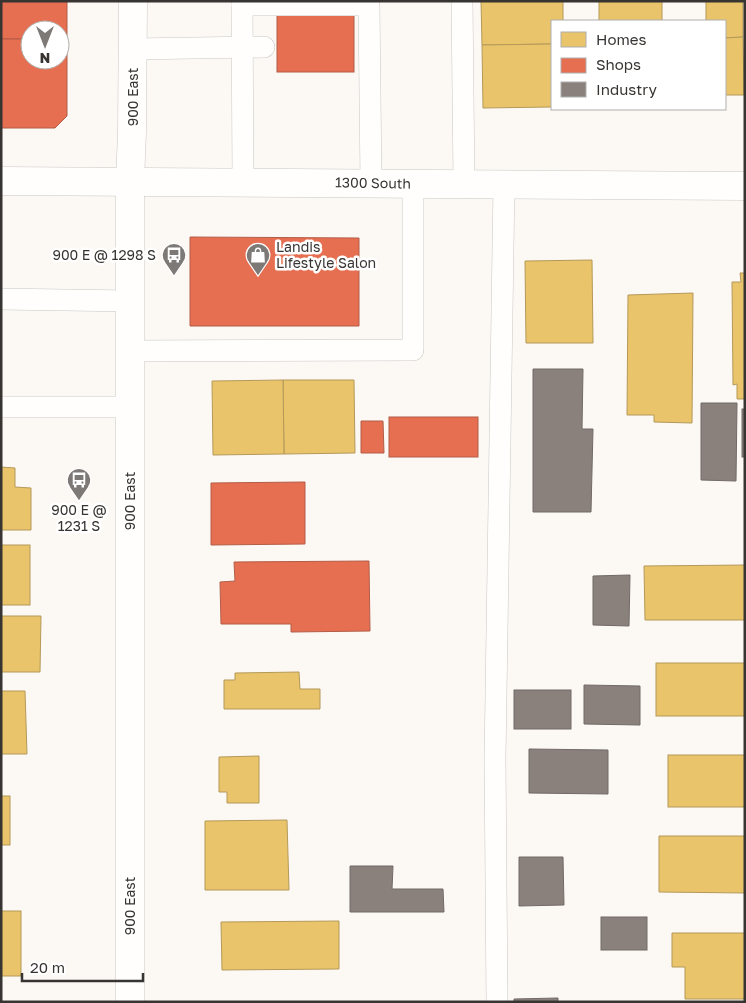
<svg xmlns="http://www.w3.org/2000/svg" width="746" height="1003" viewBox="0 0 746 1003" font-family="'Golos Text',sans-serif">
<style>
.homes{fill:#e9c46a;stroke:#b49959}
.shops{fill:#e76f51;stroke:#b25d48}
.industry{fill:#8a817c;stroke:#716a66}
.lines{fill:none;stroke-linecap:round;stroke-linejoin:round}
.lane-casing{stroke:#cac8c5;stroke-width:22}
.secondary-casing{stroke:#cac8c5;stroke-width:29}
.lane{stroke:#fffefd;stroke-width:21}
.secondary{stroke:#fffefd;stroke-width:28}
.labels{text-anchor:middle;stroke-width:5;stroke-linejoin:round;paint-order:stroke}
.street-label{font-size:14px;fill:#373432;stroke:#fff}
.poi-label{font-size:14px;fill:#373432;stroke:#fff;text-anchor:start}
</style>
<rect width="100%" height="100%" fill="#fcf8f4"/>
<!-- homes -->
<g class="homes">
<polygon points="481,1 563,1 563,21 552,21 552,44 482,45"/>
<rect x="599" y="1" width="63" height="20"/>
<polygon points="706,1 743,1 743,37 725,38 725,21 706,21"/>
<polygon points="743,37 744,95 725,95 725,38"/>
<polygon points="552,44 552,107 483,108 482,45"/>
<polygon points="592,260 593,343 526,343 525,261"/>
<polygon points="740,273 745,273 745,399 737,399 737,384 733,385 732,282 741,282"/>
<polygon points="693,293 692,423 654,422 654,415 627,415 628,295"/>
<polygon points="283,380 354,380 355,453 284,454"/>
<polygon points="283,380 284,454 213,455 212,381"/>
<polygon points="1,467 15,468 15,487 31,488 31,530 1,530"/>
<rect x="1" y="545" width="29" height="60"/>
<polygon points="745,565 745,620 645,620 644,566"/>
<polygon points="1,616 41,616 40,672 1,672"/>
<rect x="656" y="663" width="89" height="53"/>
<polygon points="299,672 300,689 320,689 320,709 224,709 224,680 235,680 235,673"/>
<polygon points="1,691 25,691 27,754 1,754"/>
<rect x="668" y="755" width="77" height="52"/>
<polygon points="259,756 259,803 227,803 227,792 219,792 219,757"/>
<rect x="1" y="796" width="9" height="49"/>
<polygon points="287,820 289,890 205,890 205,821"/>
<polygon points="659,836 745,836 745,893 659,892"/>
<rect x="1" y="911" width="20" height="65"/>
<polygon points="339,921 339,969 222,970 221,922"/>
<polygon points="672,933 745,933 745,999 685,999 685,967 672,967"/>
</g>
<!-- shops -->
<g class="shops">
<polygon points="1,1 67,1 67,39 60,39 60,30 30,30 30,39 1,39"/>
<rect x="277" y="1" width="77" height="71"/>
<polygon points="1,39 30,39 30,60 60,60 60,39 67,39 67,116 55,128 1,128"/>
<polygon points="190,237 359,238 359,326 190,326"/>
<rect x="389" y="417" width="89" height="40"/>
<polygon points="361,421 383,421 384,453 361,453"/>
<polygon points="305,482 305,544 211,545 211,483"/>
<polygon points="369,561 370,631 291,632 291,624 221,624 220,582 235,581 234,562"/>
</g>
<!-- industry -->
<g class="industry">
<polygon points="533,369 583,369 582,429 593,429 591,512 533,512"/>
<polygon points="701,403 737,403 736,481 701,480"/>
<rect x="742" y="409" width="3" height="48"/>
<polygon points="630,575 629,626 593,625 593,576"/>
<polygon points="584,685 640,686 640,725 584,724"/>
<rect x="514" y="690" width="57" height="39"/>
<polygon points="529,749 608,750 608,794 529,793"/>
<polygon points="519,857 563,857 564,905 519,906"/>
<polygon points="350,866 393,866 392,889 443,889 444,912 350,912"/>
<rect x="601" y="917" width="46" height="33"/>
<polygon points="558,998 558,1002 514,1002 514,999"/>
</g>
<g class="lines">
<!-- lane casing -->
<g class="lane-casing">
<g id="lane">
<polyline points="242,1 243,181"/>
<polyline points="462,1 464,184"/>
<polyline points="242,5 369,5 371,183"/>
<polyline points="133,49 264,47"/>
<polyline points="1,299 130,301"/>
<polyline points="130,351 413,350 413,183"/>
<polyline points="1,407 130,407"/>
<polyline points="497,1002 495,759 504,184"/>
</g>
</g>
<!-- secondary casing -->
<g class="secondary-casing">
<g id="secondary">
<polyline points="1,181 745,186"/>
<polyline points="130,1002 130,181 132,132 133,1"/>
</g>
</g>
<!-- lane -->
<use href="#lane" class="lane"/>
<!-- secondary -->
<use href="#secondary" class="secondary"/>
</g>
<!-- icons -->
<defs>
<g id="bus-pin" transform="scale(1.25)"><path d="M0 17L-7.5 6A9.5 9.5 0 1 1 7.5 6Z" fill="#7c7976" stroke="#fff"/><path d="M-5-6H5V4H4V6H2V4H-2V6H-4V4H-5ZM-3.5-4V0h7V-4ZM-3.5 1.2v1.5H-2V1.2ZM2 1.2v1.5H3.5V1.2Z" fill="#fff"/></g>
<g id="shop-pin" transform="scale(1.25)"><path d="M0 17L-7.5 6A9.5 9.5 0 1 1 7.5 6Z" fill="#7c7976" stroke="#fff"/><path d="M-5-2.5h2.3a2.7 3.5 0 0 1 5.4 0H5L5.5 6h-11ZM-1.5-2.5h3a1.5 2.3 0 0 0-3 0Z" fill="#fff"/></g>
</defs>
<g fill-rule="evenodd">
<use href="#bus-pin" x="174" y="255"/>
<use href="#shop-pin" x="258" y="255"/>
<use href="#bus-pin" x="79" y="480"/>
</g>
<g class="labels">
<!-- street labels -->
<g class="street-label">
<text transform="translate(133 97) rotate(-90)" y="5">900 East</text>
<text transform="translate(373 183) rotate(1)" y="5">1300 South</text>
<text transform="translate(130 501) rotate(-90)" y="5">900 East</text>
<text transform="translate(130 906) rotate(-90)" y="5">900 East</text>
</g>
<!-- poi labels -->
<g class="poi-label">
<text x="276" y="252">Landis<tspan x="276" dy="16">Lifestyle Salon</tspan></text>
<text x="156" y="260" text-anchor="end">900 E @ 1298 S</text>
<text x="79" y="515" text-anchor="middle">900 E @<tspan x="79" dy="16">1231 S</tspan></text>
</g>
</g>
<!-- border -->
<rect width="746" height="1003" fill="none" stroke="#373432" stroke-width="5"/>
<!-- legend -->
<rect x="551" y="20" width="175" height="90" fill="#ffffff" stroke="#afaead"/>
<rect x="561" y="32" width="25" height="15" fill="#e9c46a" stroke="#afaead"/>
<text x="596" y="45" font-size="15" fill="#373432">Homes</text>
<rect x="561" y="58" width="25" height="15" fill="#e76f51" stroke="#afaead"/>
<text x="596" y="70" font-size="15" fill="#373432">Shops</text>
<rect x="561" y="82" width="25" height="15" fill="#8a817c" stroke="#afaead"/>
<text x="596" y="95" font-size="15" fill="#373432">Industry</text>
<!-- north arrow -->
<g transform="translate(45 45) rotate(180)"><circle r="24" fill="#ffffff" stroke="#afaead"/>
<path d="M0-4L9 19L0 12L-9 19Z" fill="#7c7976"/>
<text y="-8" font-size="14" font-weight="bold" text-anchor="middle" fill="#373432">N</text>
</g>
<!-- scale -->
<path d="M22 973v8h121v-8" fill="none" stroke="#373432" stroke-width="2.5"/>
<text x="30" y="973" font-size="15" fill="#373432" stroke="#ffffff" stroke-width="4" paint-order="stroke">20 m</text>
</svg>
